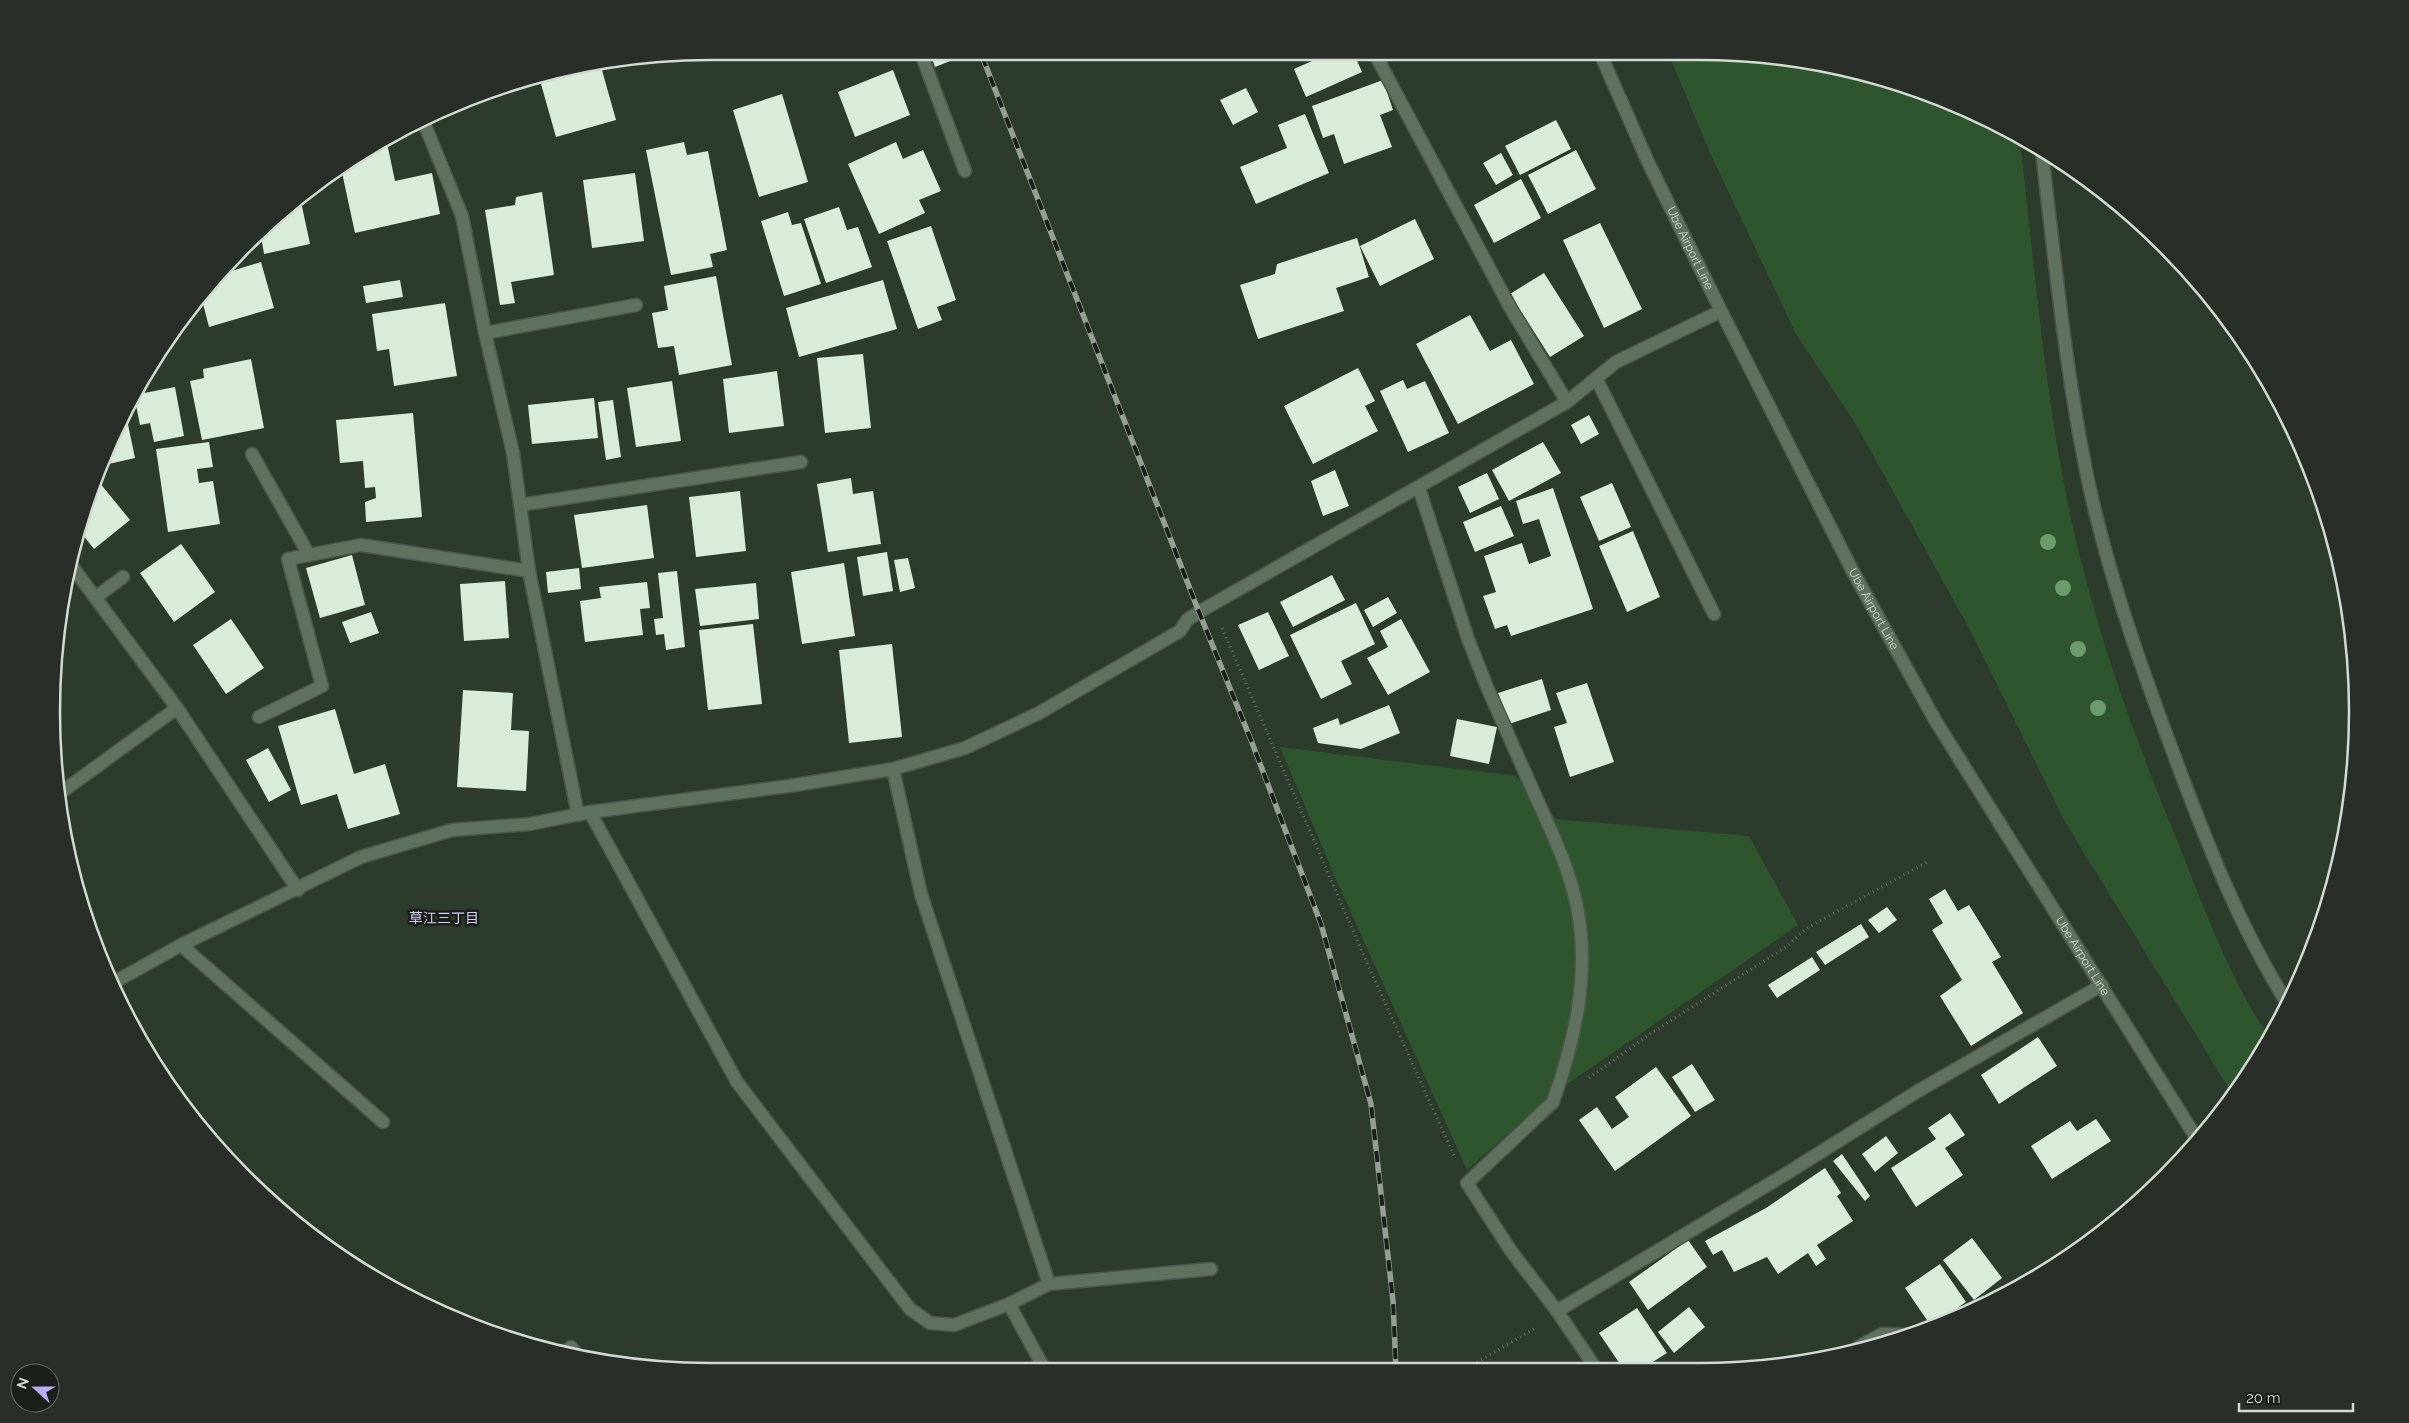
<svg xmlns="http://www.w3.org/2000/svg" width="2409" height="1423" viewBox="0 0 2409 1423" font-family="Raleway,'Noto Sans JP',sans-serif">
<style>
.green{fill:#2e552e}
.building{fill:#d9ecd9}
.lines{fill:none;stroke-linecap:round;stroke-linejoin:round}
.service-casing{stroke:#4a5649;stroke-width:15}
.minor-casing{stroke:#4a5649;stroke-width:15}
.secondary-casing{stroke:#4a5649;stroke-width:15}
.path{stroke:#677366;stroke-width:3;stroke-dasharray:1 4;stroke-linecap:butt}
.service{stroke:#607160;stroke-width:12}
.minor{stroke:#607160;stroke-width:12}
.secondary{stroke:#607160;stroke-width:12}
.rail-casing{stroke:#95a095;stroke-width:5.5}
.rail{stroke:#1a2019;stroke-width:4;stroke-dasharray:11;stroke-linecap:butt}
.tree{fill:#6d9c6c}
.labels{text-anchor:middle;stroke-width:5;stroke-linejoin:round;paint-order:stroke}
.street-label{font-size:12px;fill:#d2dbd2;stroke:#1a2019}
.neighbourhood-label{font-size:14px;fill:#d4ccf7;stroke:#1a2019}
.rim{fill:none;stroke:#d2dbd2;stroke-width:2.5}
</style>
<rect width="100%" height="100%" fill="#2d3b2c"/>
<!-- green -->
<g class="green">
<path d="M1668,53H1741L1910,86L2020,140C2035,270 2045,401 2073,528C2098,637 2136,742 2179,845C2205,911 2229,977 2269,1037L2246,1079L2233,1095L2065,822L1970,630L1858,428L1796,334L1711,155Z"/>
<polygon points="1280,747 1516,776 1556,819 1749,836 1798,925 1550,1096 1467,1170 1335,877"/>
</g>
<!-- building -->
<g class="building">
<polygon points="1309,54 1354,54 1362,72 1306,97 1294,69 1312,61"/>
<polygon points="931,56 963,56 935,67"/>
<polygon points="600,63 616,120 556,137 539,77"/>
<polygon points="893,70 910,115 855,137 838,92"/>
<polygon points="1383,80 1393,110 1380,115 1392,147 1344,164 1334,134 1323,138 1312,106"/>
<polygon points="1246,88 1258,112 1233,125 1220,100"/>
<polygon points="782,94 808,182 759,197 733,110"/>
<polygon points="1305,114 1329,173 1256,204 1240,167 1287,148 1278,125"/>
<polygon points="1556,120 1571,149 1520,175 1505,146"/>
<polygon points="684,142 687,155 708,151 727,250 710,254 713,267 671,275 646,150"/>
<polygon points="896,142 903,159 923,150 941,191 919,200 925,213 879,234 848,164"/>
<polygon points="387,143 395,181 432,173 440,214 355,233 341,168 379,144"/>
<polygon points="1576,150 1596,189 1548,214 1528,175"/>
<polygon points="1501,153 1513,175 1496,185 1483,163"/>
<polygon points="635,173 644,241 592,248 583,180"/>
<polygon points="1521,179 1541,218 1494,243 1474,205"/>
<polygon points="542,192 554,275 511,282 515,303 500,305 485,210 515,205 516,197"/>
<polygon points="300,197 310,244 264,254 261,236"/>
<polygon points="839,207 847,230 858,227 872,267 826,283 804,219"/>
<polygon points="788,212 792,225 801,223 821,284 784,296 761,221"/>
<polygon points="1415,219 1434,259 1380,286 1360,246"/>
<polygon points="1600,223 1642,309 1604,328 1563,240"/>
<polygon points="931,226 956,300 937,307 942,320 918,329 887,241"/>
<polygon points="1357,238 1369,277 1336,288 1344,311 1258,339 1240,285 1275,274 1277,264"/>
<polygon points="261,262 274,308 209,327 201,296 225,273"/>
<polygon points="1544,273 1584,336 1550,357 1510,294"/>
<polygon points="716,276 732,365 679,375 674,346 658,348 652,313 668,310 664,286"/>
<polygon points="400,280 403,297 366,303 363,286"/>
<polygon points="883,280 897,329 799,357 786,308"/>
<polygon points="445,303 457,376 394,386 389,349 377,351 372,314"/>
<polygon points="1470,315 1490,351 1511,340 1534,384 1458,424 1416,344"/>
<polygon points="863,354 871,428 825,433 817,358"/>
<polygon points="251,359 264,428 202,440 190,381 204,378 203,369"/>
<polygon points="1358,368 1375,401 1365,406 1378,431 1313,464 1284,406"/>
<polygon points="777,371 784,426 729,433 723,379"/>
<polygon points="1403,380 1407,389 1425,381 1449,433 1408,452 1380,391"/>
<polygon points="672,381 681,441 636,447 627,388"/>
<polygon points="175,387 184,436 154,442 150,423 140,425 134,395"/>
<polygon points="594,398 598,438 532,444 528,405"/>
<polygon points="613,400 621,457 606,460 598,402"/>
<polygon points="125,410 135,458 100,466 119,419"/>
<polygon points="413,413 422,517 366,522 365,502 376,498 375,487 365,488 363,461 340,463 336,420"/>
<polygon points="1589,415 1599,434 1581,444 1571,425"/>
<polygon points="209,442 213,467 197,469 199,483 213,481 220,524 168,532 156,449"/>
<polygon points="1543,442 1561,473 1509,501 1492,470"/>
<polygon points="1335,470 1349,506 1323,516 1311,481"/>
<polygon points="1487,473 1499,499 1470,513 1458,487"/>
<polygon points="95,477 130,520 94,549 79,530 86,500"/>
<polygon points="851,478 853,494 873,491 881,544 828,552 817,484"/>
<polygon points="1612,483 1631,527 1599,541 1580,497"/>
<polygon points="1553,488 1593,609 1511,636 1507,625 1495,629 1483,596 1496,592 1484,556 1522,543 1529,564 1551,556 1539,519 1523,524 1516,501"/>
<polygon points="740,491 746,551 696,557 689,497"/>
<polygon points="647,505 654,558 582,568 574,515"/>
<polygon points="1501,506 1514,536 1475,552 1463,522"/>
<polygon points="1633,531 1660,597 1627,612 1599,546"/>
<polygon points="181,544 215,592 174,622 140,573"/>
<polygon points="887,552 893,591 863,596 857,557"/>
<polygon points="352,555 365,605 320,618 306,568"/>
<polygon points="908,558 915,588 900,592 894,560"/>
<polygon points="844,563 855,636 802,644 791,572"/>
<polygon points="579,568 581,589 548,593 546,572"/>
<polygon points="677,571 685,647 666,650 664,634 656,635 654,619 663,618 658,573"/>
<polygon points="1332,575 1345,600 1293,627 1280,602"/>
<polygon points="505,581 509,638 464,641 460,584"/>
<polygon points="647,582 650,608 640,609 643,635 585,642 580,601 601,598 599,587"/>
<polygon points="756,583 759,619 700,626 695,589"/>
<polygon points="1388,597 1397,613 1373,627 1364,610"/>
<polygon points="1356,603 1375,644 1341,661 1352,684 1321,699 1290,635"/>
<polygon points="371,612 379,633 350,643 342,622"/>
<polygon points="1268,612 1289,656 1259,670 1238,625"/>
<polygon points="231,619 264,668 226,694 193,645"/>
<polygon points="1401,619 1430,672 1388,695 1367,658 1388,647 1380,631"/>
<polygon points="753,624 762,704 708,710 699,630"/>
<polygon points="892,644 902,737 849,743 839,650"/>
<polygon points="1542,679 1551,710 1509,724 1498,693"/>
<polygon points="1587,683 1614,762 1570,777 1554,727 1567,723 1556,693"/>
<polygon points="463,690 513,693 511,730 529,731 526,791 457,787"/>
<polygon points="1389,705 1400,733 1361,749 1318,743 1313,728 1338,718 1340,725"/>
<polygon points="335,709 354,774 385,764 400,814 348,829 337,794 301,805 278,726"/>
<polygon points="1457,719 1497,727 1489,764 1450,756"/>
<polygon points="268,748 291,790 269,802 246,760"/>
<polygon points="1945,889 1958,911 1969,905 2001,957 1992,962 2023,1013 1971,1046 1940,996 1962,980 1932,930 1943,923 1929,899"/>
<polygon points="1887,907 1897,920 1879,933 1868,920"/>
<polygon points="1861,924 1869,937 1825,965 1816,952"/>
<polygon points="1812,957 1820,970 1777,998 1768,985"/>
<polygon points="2038,1037 2057,1066 1999,1104 1981,1075"/>
<polygon points="1692,1064 1715,1100 1695,1112 1672,1077"/>
<polygon points="1656,1067 1691,1116 1615,1171 1579,1120 1597,1107 1612,1129 1629,1117 1615,1097"/>
<polygon points="1950,1113 1965,1135 1945,1148 1963,1175 1916,1207 1891,1168 1936,1139 1928,1128"/>
<polygon points="2096,1119 2111,1141 2052,1179 2031,1146 2070,1121 2077,1131"/>
<polygon points="1886,1136 1898,1153 1875,1172 1862,1154"/>
<polygon points="1842,1154 1870,1196 1865,1201 1833,1161"/>
<polygon points="1825,1168 1841,1193 1837,1196 1853,1221 1817,1245 1826,1259 1816,1266 1808,1253 1778,1274 1767,1257 1734,1272 1722,1250 1713,1255 1705,1241 1766,1208"/>
<polygon points="1972,1238 2002,1278 1974,1300 1943,1260"/>
<polygon points="1688,1240 1707,1267 1648,1310 1629,1282"/>
<polygon points="1940,1264 1966,1302 1931,1326 1905,1288"/>
<polygon points="1689,1307 1705,1327 1674,1353 1658,1332"/>
<polygon points="1637,1308 1667,1353 1640,1370 1624,1370 1599,1333"/>
</g>
<g class="lines">
<!-- service casing -->
<g class="service-casing">
<g id="service">
<polyline points="922,56 965,171"/>
<path d="M2042,152C2055,263 2066,375 2089,485C2110,582 2145,678 2180,771C2210,851 2242,931 2287,1003"/>
<path d="M1535,795C1549,826 1564,857 1573,890C1593,962 1577,1034 1553,1102"/>
<polyline points="590,812 737,1082 910,1309 930,1323 954,1325 1009,1304"/>
<polyline points="181,945 383,1122"/>
<polyline points="1049,1284 1211,1269"/>
</g>
</g>
<!-- minor casing -->
<g class="minor-casing">
<g id="minor">
<polyline points="1375,54 1511,309 1567,402"/>
<polyline points="422,118 462,216 485,333 513,453 529,571 578,815"/>
<polyline points="485,333 636,305"/>
<polyline points="1596,378 1714,614"/>
<polyline points="252,454 309,555"/>
<polyline points="1419,488 1468,639 1487,687 1535,795"/>
<polyline points="520,505 801,462"/>
<polyline points="71,565 177,708 298,890"/>
<polyline points="96,597 123,577"/>
<polyline points="259,717 322,686 288,559 361,545 529,571"/>
<polyline points="893,769 921,894 1049,1284 1009,1304 1045,1370"/>
<polyline points="59,794 177,708"/>
<polyline points="111,984 181,945 361,857 452,830 530,824 590,812 789,786 893,769 965,748 1039,713 1180,631 1187,620 1199,612 1567,402 1616,362 1721,311"/>
<polyline points="1553,1102 1467,1183 1511,1251 1557,1311 1597,1370"/>
<polyline points="1557,1311 1789,1172 1918,1091 2102,985"/>
<polyline points="1858,1347 1882,1334 1914,1335"/>
<polyline points="567,1350 571,1347 575,1352"/>
</g>
</g>
<!-- secondary casing -->
<g class="secondary-casing">
<g id="secondary">
<path id="s1" d="M1600,53L1648,162L1721,311L1851,568L1935,720L2197,1139"/>
</g>
</g>
<!-- path -->
<g class="path">
<polyline points="1222,628 1363,954 1455,1158"/>
<polyline points="1589,1078 1650,1034 1786,947 1807,928 1929,861"/>
<polyline points="1464,1370 1537,1327"/>
</g>
<!-- service -->
<use href="#service" class="service"/>
<!-- minor -->
<use href="#minor" class="minor"/>
<!-- secondary -->
<use href="#secondary" class="secondary"/>
<!-- rail casing -->
<g class="rail-casing">
<polyline id="rail" points="982,56 1199,612 1251,740 1321,924 1371,1104 1393,1301 1396,1370"/>
</g>
<!-- rail -->
<use href="#rail" class="rail"/>
</g>
<!-- trees -->
<g class="tree">
<circle cx="2048" cy="542" r="8"/>
<circle cx="2063" cy="588" r="8"/>
<circle cx="2078" cy="649" r="8"/>
<circle cx="2098" cy="708" r="8"/>
</g>
<g class="labels">
<!-- street labels -->
<g class="street-label">
<text dy="4" stroke="none"><textPath href="#s1" startOffset="215">Ube Airport Line</textPath></text>
<text dy="4" stroke="none"><textPath href="#s1" startOffset="620">Ube Airport Line</textPath></text>
<text dy="4" stroke="none"><textPath href="#s1" startOffset="1025">Ube Airport Line</textPath></text>
</g>
<!-- neighbourhood labels -->
<g class="neighbourhood-label">
<text x="444" y="923">草江三丁目</text>
</g>
</g>
<!-- crop -->
<path d="M0 0H2409V1423H0ZM711 60H1698A651 651 0 0 1 2349 711V712A651 651 0 0 1 1698 1363H711A651 651 0 0 1 60 712V711A651 651 0 0 1 711 60Z" fill="#292f28" fill-rule="evenodd"/>
<path class="rim" d="M711 60H1698A651 651 0 0 1 2349 711V712A651 651 0 0 1 1698 1363H711A651 651 0 0 1 60 712V711A651 651 0 0 1 711 60Z"/>
<!-- north arrow -->
<g transform="translate(35 1388) rotate(291)"><circle r="24" fill="#1a2019" stroke="#646b63"/>
<path d="M0-4L9 19L0 12L-9 19Z" fill="#bbaaf6"/>
<text y="-8" font-size="14" font-weight="bold" text-anchor="middle" fill="#d2dbd2">N</text>
</g>
<!-- scale -->
<path d="M2239 1403v8h114v-8" fill="none" stroke="#d2dbd2" stroke-width="2.5"/>
<text x="2246" y="1403" font-size="15" fill="#d2dbd2" stroke="#1a2019" stroke-width="4" paint-order="stroke">20 m</text>
</svg>
